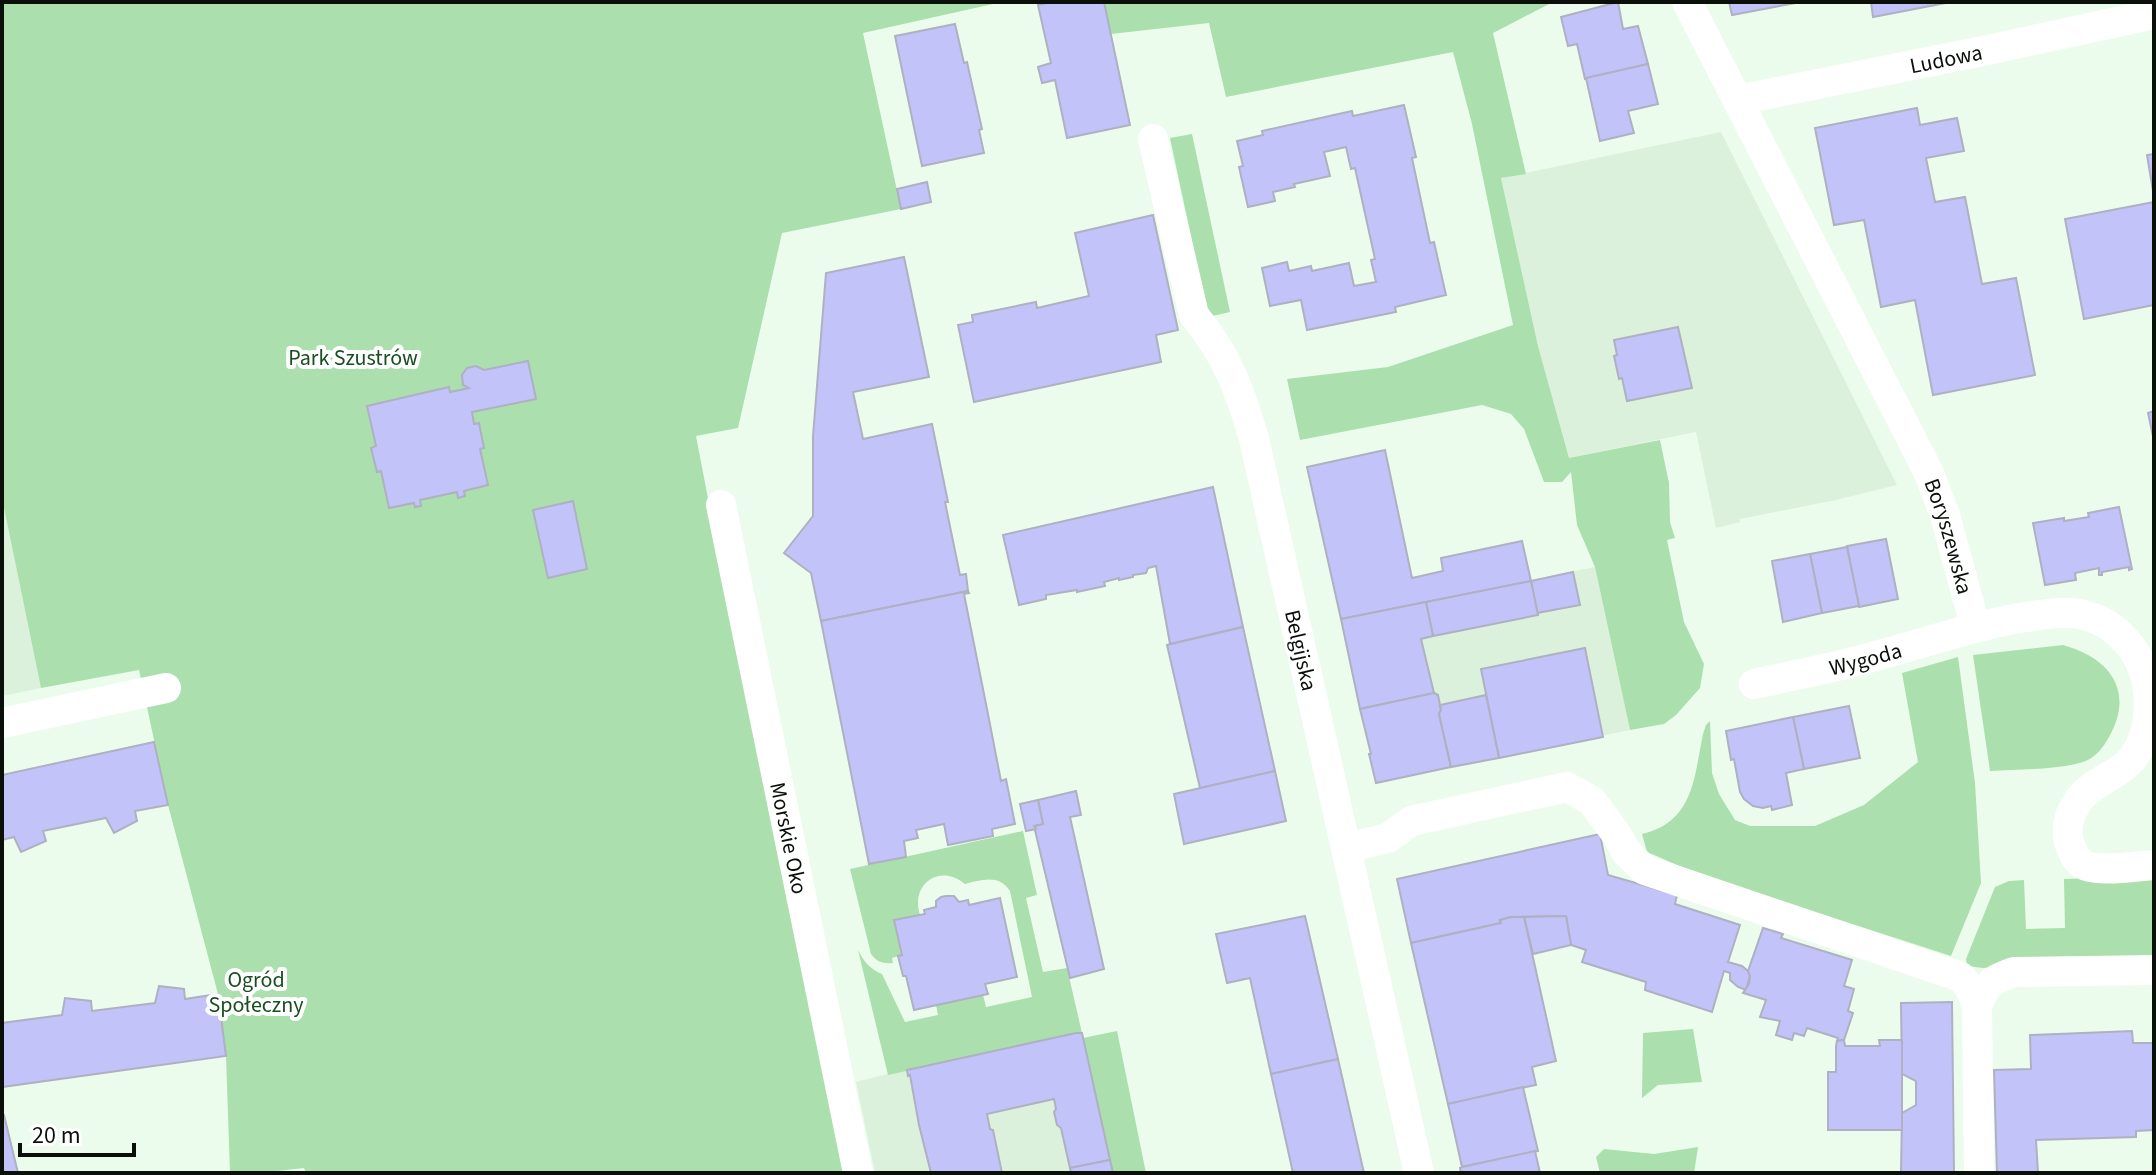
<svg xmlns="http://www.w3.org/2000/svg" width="2156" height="1175" viewBox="0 0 2156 1175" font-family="'Source Sans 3',sans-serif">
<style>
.built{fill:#dbf1dc}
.green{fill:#abdfad}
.building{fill:#c2c3f8;stroke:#afb0c2;stroke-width:2}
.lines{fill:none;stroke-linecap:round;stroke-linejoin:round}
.minor{stroke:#fff;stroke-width:30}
.labels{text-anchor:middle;stroke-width:8;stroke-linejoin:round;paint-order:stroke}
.street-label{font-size:22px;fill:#0a0f0a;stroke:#fff}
.park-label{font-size:22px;fill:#194e20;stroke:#fff}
</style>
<rect width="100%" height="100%" fill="#ecfcec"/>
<!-- built -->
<g class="built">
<polygon points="1721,132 1897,485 1836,500 1740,519 1740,522 1716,528 1696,432 1569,458 1538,346 1501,178"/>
<polygon points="2,498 41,688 2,696"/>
<polygon points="1595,567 1630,730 1376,783 1369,754 1371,753 1341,619"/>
<polygon points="1080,1033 1113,1173 875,1173 856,1082 911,1068"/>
</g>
<!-- green -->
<g class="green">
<polygon points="2,2 1002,2 863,33 901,209 782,233 738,428 696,436 756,748 846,1173 306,1173 304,1168 260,1173 230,1173 226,1056 218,994 168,805 139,670 41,688 2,498"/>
<polygon points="1104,2 1553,2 1493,33 1526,174 1501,178 1538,346 1569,458 1660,440 1669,483 1670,522 1675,538 1667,540 1684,622 1704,664 1700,688 1676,715 1664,724 1630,730 1595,567 1577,525 1571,472 1562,482 1544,482 1524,429 1511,414 1482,405 1300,440 1287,379 1388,367 1513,325 1472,124 1453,52 1226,97 1209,23 1111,34"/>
<polygon points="1192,134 1230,312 1208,317 1170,138"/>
<path d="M2063,645C2110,658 2135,691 2109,737C2103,748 2095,758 2083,762C2058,770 2017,769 1990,771L1973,655Z"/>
<path d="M1958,657L1975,783L1981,883L1951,956L1698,874L1647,852L1642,834C1694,822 1694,777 1703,734L1706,725L1710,721L1712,773L1719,794L1735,820L1750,826H1815L1864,805L1918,762L1902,673Z"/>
<path d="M1023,831L1037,895L1026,898L1043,972L1067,968L1082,1033L888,1075L858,950C863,961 871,970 882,974L905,1022L938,1015L936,1005L983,995L986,1007L1032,997L1010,891C999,874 982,880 965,884C940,863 910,884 920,915L895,921L902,955L892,958L893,963C883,964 877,962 871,954L850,869Z"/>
<polygon points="2154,876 2154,956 1983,968 1967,966 1966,959 1995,887 2009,881 2024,880 2026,929 2065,928 2064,879"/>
<polygon points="1693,1029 1702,1082 1658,1085 1642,1098 1643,1033"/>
<polygon points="1117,1031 1146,1173 1113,1173 1083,1038"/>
<polygon points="1698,1147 1694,1173 1600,1173 1596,1157 1604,1149 1654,1154"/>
</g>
<!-- building -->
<g class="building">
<polygon points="1052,2 1104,2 1130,125 1067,138 1055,80 1042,83 1038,67 1051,63 1038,5"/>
<polygon points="1618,2 1623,29 1638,26 1648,64 1585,79 1577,44 1568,46 1561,17"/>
<polygon points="1729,2 1801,2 1732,15"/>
<polygon points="1871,2 1951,2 1873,17"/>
<polygon points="955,24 964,63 967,62 982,129 979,130 984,153 922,166 895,36"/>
<polygon points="1648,64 1658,104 1628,111 1634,133 1600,141 1586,78"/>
<polygon points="1404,105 1416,157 1412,158 1430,243 1434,242 1446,295 1395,307 1396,312 1307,330 1301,300 1270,306 1262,268 1287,262 1289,271 1311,266 1312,271 1349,263 1354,286 1376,282 1371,260 1375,259 1355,168 1351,169 1346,147 1324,152 1330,176 1294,184 1295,187 1273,192 1275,201 1248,207 1239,167 1243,166 1237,141 1263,135 1262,131 1352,111 1353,116"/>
<polygon points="1917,108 1920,125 1957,118 1964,151 1926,158 1935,202 1965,197 1982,284 2016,278 2035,375 1933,395 1915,300 1881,307 1864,220 1834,225 1815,128"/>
<polygon points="2154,154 2154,197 2147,155"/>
<polygon points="927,182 931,202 901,209 897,189"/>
<polygon points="2154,202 2154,305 2084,319 2065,219"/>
<polygon points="1153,215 1178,330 1156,335 1161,362 974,402 958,325 973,322 972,315 1036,302 1037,308 1089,296 1075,233"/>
<polygon points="904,257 929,377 853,392 863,439 932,424 948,502 945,502 960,575 966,574 968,591 821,621 811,573 784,553 813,516 813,436 826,273"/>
<polygon points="1678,327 1692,388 1627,401 1622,378 1619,379 1614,356 1617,355 1614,340"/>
<polygon points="528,361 536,399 472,412 474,424 479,423 484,448 480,449 488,485 464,491 465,496 458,498 457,492 420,500 421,506 415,507 414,503 389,508 381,471 377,472 371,448 376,446 367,406 449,387 450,392 469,388 463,385 462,375 467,368 476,366 484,370"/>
<polygon points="2154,411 2154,441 2148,413"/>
<polygon points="1385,450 1412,578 1443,571 1441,558 1522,541 1531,581 1341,619 1307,467"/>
<polygon points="1213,487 1243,627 1170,644 1156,566 1148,568 1146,573 1133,575 1133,577 1119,580 1119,578 1104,582 1105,586 1077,592 1077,590 1046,595 1046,599 1019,605 1003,535"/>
<polygon points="573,501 587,569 548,578 533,510"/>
<polygon points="2119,507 2132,569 2129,570 2129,567 2102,572 2102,575 2099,575 2099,568 2075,573 2076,580 2045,585 2033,523 2064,518 2064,521 2089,517 2088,513"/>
<polygon points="1886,539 1898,599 1859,607 1847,546"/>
<polygon points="1847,547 1859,606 1822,613 1810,554"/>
<polygon points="1810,554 1822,613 1783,622 1772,561"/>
<polygon points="1573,572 1580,605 1537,613 1531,581"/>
<polygon points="1531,581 1538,615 1433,636 1426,602"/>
<polygon points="968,591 969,593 964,594 987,709 1001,781 1006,779 1015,824 992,829 993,836 948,845 944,824 916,830 918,838 904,841 906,857 869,864 821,621"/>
<polygon points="1426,602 1433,636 1421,639 1434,693 1360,709 1341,619"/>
<polygon points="1243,627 1275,771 1200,788 1167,645"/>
<polygon points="1585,648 1603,737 1499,758 1481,669"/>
<polygon points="1434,693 1438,695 1441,710 1439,714 1451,767 1376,783 1369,754 1371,754 1360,709"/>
<polygon points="1486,695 1499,758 1451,767 1439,714 1441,710 1440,705"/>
<polygon points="1849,706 1860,758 1804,769 1793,717"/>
<polygon points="1793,717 1804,769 1786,773 1792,805 1772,810 1771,806 1763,808 1753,806 1744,799 1740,792 1734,759 1731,760 1726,731"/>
<polygon points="154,742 168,805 135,811 137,821 114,833 106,818 43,831 46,841 21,852 14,837 2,840 2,775"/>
<polygon points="1275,771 1286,821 1184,844 1174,794"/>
<polygon points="1076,791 1081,815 1070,817 1104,969 1070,978 1034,826 1043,824 1038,800"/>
<polygon points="1038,800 1043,824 1034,826 1036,829 1026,831 1020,804"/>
<polygon points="1600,834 1608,875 1677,895 1675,904 1740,925 1728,962 1742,966 1748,971 1750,976 1746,990 1738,987 1730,980 1730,973 1724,971 1712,1012 1645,990 1646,982 1582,962 1586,950 1571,945 1566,916 1511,917 1500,920 1501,923 1411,943 1397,879"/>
<polygon points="946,896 954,896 959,902 968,900 969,905 1000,898 1017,977 985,984 988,994 914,1010 906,976 903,976 898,956 902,955 894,920 925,914 924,910 936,907 936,901 941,897"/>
<polygon points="1305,916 1338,1059 1271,1074 1250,978 1227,983 1216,934"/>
<polygon points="1566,916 1571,945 1533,954 1524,917"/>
<polygon points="1511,917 1524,917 1556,1061 1532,1067 1536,1085 1448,1104 1411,943 1501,923 1500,920"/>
<polygon points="1763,928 1783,934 1781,938 1852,960 1844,986 1854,989 1848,1011 1853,1013 1844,1040 1837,1041 1838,1038 1807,1028 1804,1036 1794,1033 1792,1040 1776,1035 1780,1021 1760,1017 1766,1000 1743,993 1749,984 1750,976 1748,971"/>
<polygon points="159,986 184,989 185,999 218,994 226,1056 2,1087 2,1023 62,1015 65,998 91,1001 92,1011 155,1003"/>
<polygon points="1952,1002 1954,1173 1901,1173 1902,1113 1916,1105 1916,1081 1902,1074 1901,1003"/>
<polygon points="2132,1031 2133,1043 2154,1043 2154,1130 2136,1131 2136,1137 2036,1140 2038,1173 1997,1173 1994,1070 2031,1069 2030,1035"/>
<polygon points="1076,1033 1082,1033 1110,1160 1070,1168 1061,1128 1057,1125 1054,1112 1056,1109 1054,1099 987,1114 990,1129 993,1130 1002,1173 931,1173 919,1125 910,1075 908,1076 907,1070"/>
<polygon points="1844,1040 1845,1046 1880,1046 1879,1040 1902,1040 1902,1130 1828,1130 1828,1072 1836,1072 1836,1046 1837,1041"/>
<polygon points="1338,1059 1364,1173 1293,1173 1271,1074"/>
<polygon points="1523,1087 1538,1151 1462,1167 1448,1104"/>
<polygon points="2,1115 4,1115 18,1173 2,1173"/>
<polygon points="1535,1151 1540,1173 1461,1173 1460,1168 1462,1167"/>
<polygon points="1110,1160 1113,1173 1071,1173 1070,1168"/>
</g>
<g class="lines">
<!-- minor -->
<g class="minor">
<path id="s1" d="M1687,2L1929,473L1945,515L1975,626"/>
<path id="s2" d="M1738,100L1983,51L2154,14"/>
<path id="s3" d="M1153,139L1194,315C1228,357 1239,388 1254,439L1419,1173"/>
<path id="s4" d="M721,505L858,1173"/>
<path id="s5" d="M1754,684C1793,675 1834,668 1872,657C1922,644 1969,627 2019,618C2035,616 2051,612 2068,613C2089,613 2112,624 2126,641C2154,671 2156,725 2133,758C2119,775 2094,781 2080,798C2071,811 2066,822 2068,837C2070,847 2074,858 2082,864C2096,873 2137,866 2154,865"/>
<polyline points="2,723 166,688"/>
<polyline points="1346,848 1388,838 1411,821 1567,787 1592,801 1617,835 1626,852 1645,870 1961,977 1969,987 1977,1005 1979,1173"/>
<path d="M1977,1005C1987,983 1991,980 2014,972L2154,970"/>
</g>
</g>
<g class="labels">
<!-- street labels -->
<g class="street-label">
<text dy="8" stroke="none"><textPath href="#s2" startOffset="212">Ludowa</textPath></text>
<text dy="8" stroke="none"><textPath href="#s1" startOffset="596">Boryszewska</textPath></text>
<text dy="8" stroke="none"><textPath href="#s3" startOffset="536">Belgijska</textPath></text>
<text dy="8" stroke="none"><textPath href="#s5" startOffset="114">Wygoda</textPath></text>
<text dy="8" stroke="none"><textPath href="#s4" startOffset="340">Morskie Oko</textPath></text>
</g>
<!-- park labels -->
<g class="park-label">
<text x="353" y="365">Park Szustrów</text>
<text x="256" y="987">Ogród<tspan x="256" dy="25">Społeczny</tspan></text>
</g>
</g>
<!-- border -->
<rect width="2156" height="1175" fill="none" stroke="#0a0f0a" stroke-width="8"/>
<!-- scale -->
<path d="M20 1143v12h114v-12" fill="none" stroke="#0a0f0a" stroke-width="4"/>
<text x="32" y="1143" font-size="24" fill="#0a0f0a" stroke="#ffffff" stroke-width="6" paint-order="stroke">20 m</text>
</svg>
